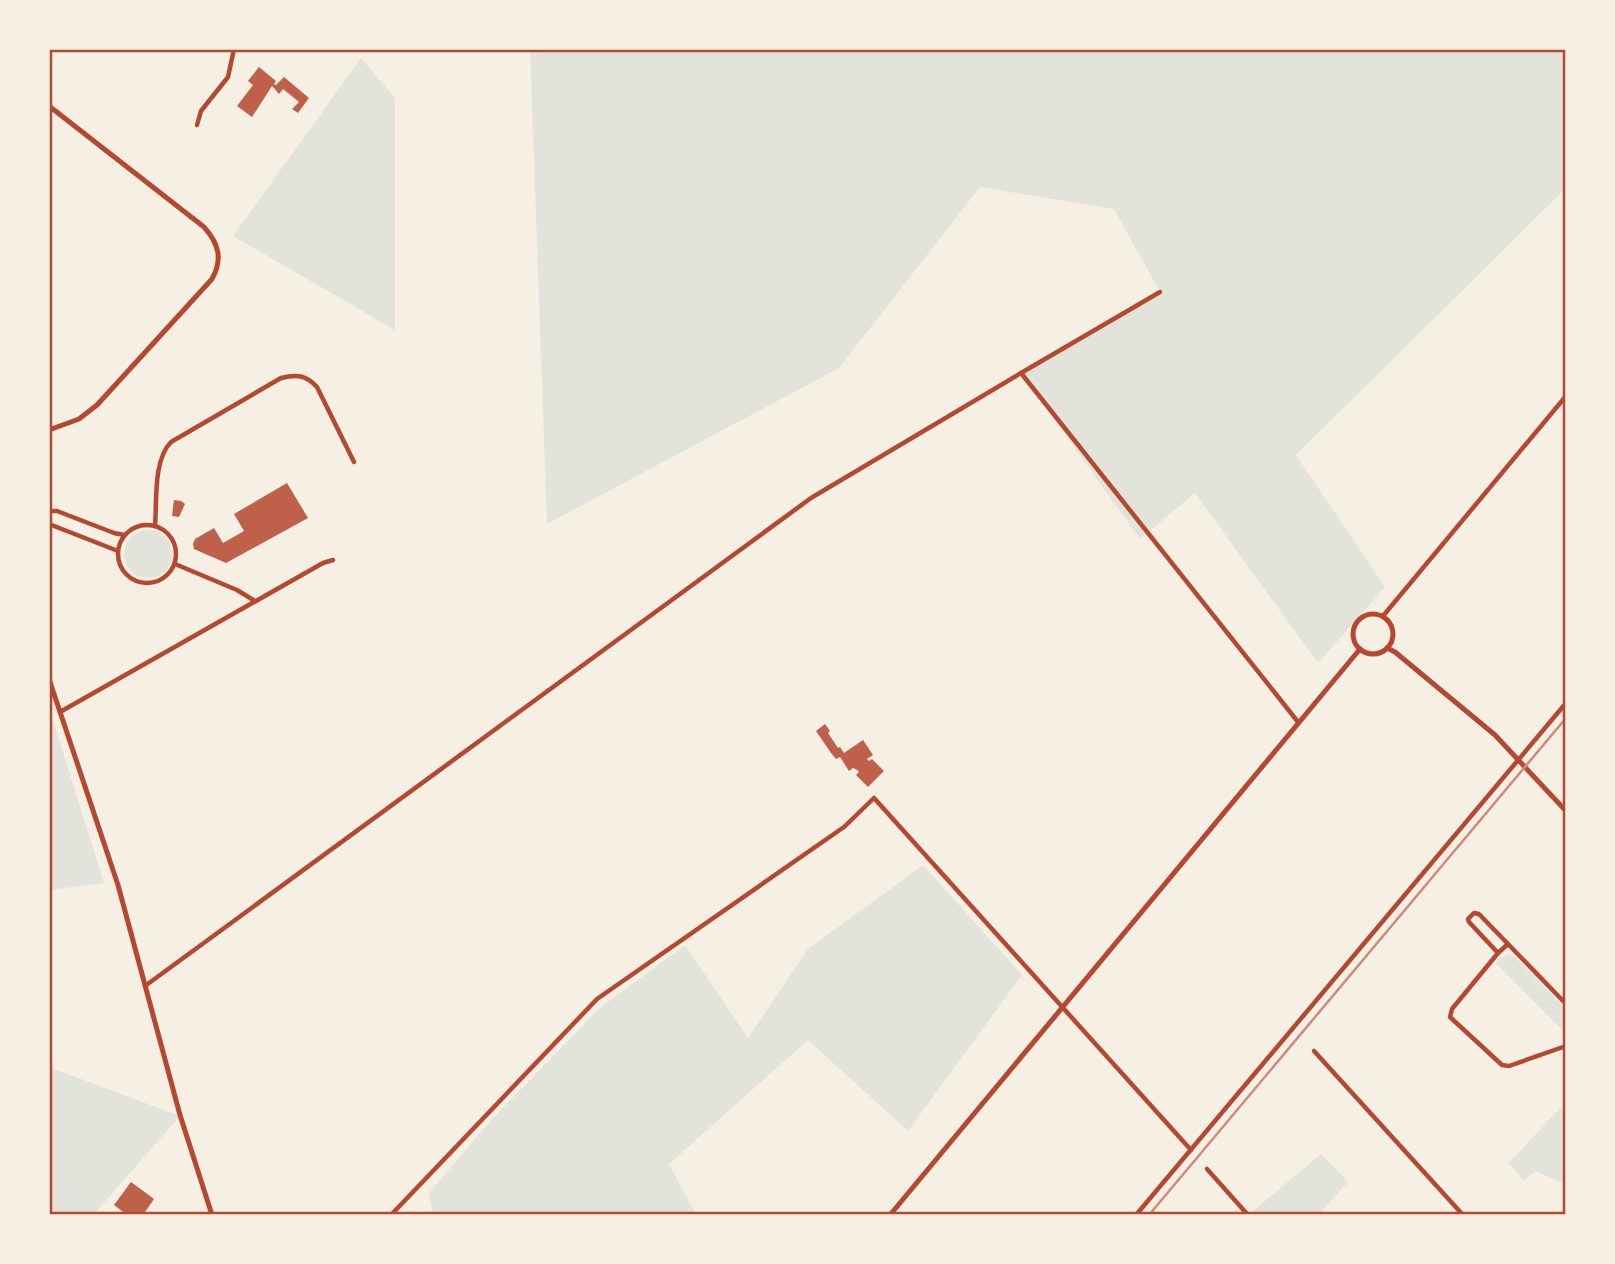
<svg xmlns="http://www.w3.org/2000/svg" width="1615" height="1264" viewBox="0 0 1615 1264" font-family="Jost,sans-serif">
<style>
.green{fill:#e2e4dc}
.building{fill:#bf614a}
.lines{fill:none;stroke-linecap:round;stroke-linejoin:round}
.minor{stroke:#b5482f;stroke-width:4.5}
.tertiary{stroke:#b5482f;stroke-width:5}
.rail{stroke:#cf8b77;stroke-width:2.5}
.neatline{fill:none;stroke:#b5482f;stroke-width:2.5}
</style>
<rect width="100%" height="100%" fill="#f6efe4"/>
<!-- green -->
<g class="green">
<polygon points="530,49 1566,49 1566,188 1296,455 1385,587 1318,663 1195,493 1140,539 1021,373 1160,292 1114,209 980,187 839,368 547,524"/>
<polygon points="361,58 395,98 395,330 233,236"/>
<circle cx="148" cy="554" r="24"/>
<polygon points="49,708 56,730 104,883 49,890"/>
<polygon points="923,865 1022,975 908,1131 808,1040 669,1164 696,1215 433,1215 429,1193 492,1119 601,1007 685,945 748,1038 808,949"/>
<polygon points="1509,954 1517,959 1566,1009 1566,1034 1496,963 1499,958"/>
<polygon points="49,1067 180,1116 93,1215 59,1215 49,1207"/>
<polygon points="1560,1108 1566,1114 1566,1185 1536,1171 1524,1181 1509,1163"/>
<polygon points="1321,1154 1348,1182 1318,1215 1255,1215 1252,1212"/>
</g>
<!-- building -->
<g class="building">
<polygon points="259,67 276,81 274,84 276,85 284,77 309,98 298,113 292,109 299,102 283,89 279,94 272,86 252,117 237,106 253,85 248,81"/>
<polygon points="287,483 308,518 226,563 194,549 193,544 195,539 214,528 223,543 244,531 234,514"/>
<polygon points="174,500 181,501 185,504 179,517 172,516"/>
<polygon points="825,724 830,731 828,733 838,748 840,747 844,753 863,740 873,755 867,759 869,761 872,759 884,771 868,787 856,775 859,772 857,770 853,768 849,771 840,757 836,759 831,753 816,731"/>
<polygon points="131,1182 154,1199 143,1215 127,1215 114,1205"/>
</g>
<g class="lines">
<!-- minor -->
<g class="minor">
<polyline points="197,125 201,111 228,77 234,49"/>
<polyline points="1021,373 1160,292"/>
<polyline points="49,511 57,511 114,533 124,535"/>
<polyline points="49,524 118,551"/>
<circle cx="147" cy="554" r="29"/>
<path d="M155,526C157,502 153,460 171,442L281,378C297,374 306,375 317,387L354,462"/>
<polyline points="175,564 237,590 255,601"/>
<polyline points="1383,616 1566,396"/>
<polyline points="60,712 323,563 333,560"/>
<polyline points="1508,944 1498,953 1452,1009 1450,1017 1502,1065 1509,1066 1566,1046"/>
<polyline points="1498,953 1469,922 1468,919 1474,913 1479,914 1566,1004"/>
<polyline points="145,986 811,498 1021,373 1298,722"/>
<polyline points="1314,1051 1463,1215"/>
<polyline points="1207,1169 1248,1215"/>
<polyline points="391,1215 597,999 844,827 874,798 1191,1150"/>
<polyline points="1136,1215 1566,703"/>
</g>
<!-- tertiary -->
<g class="tertiary">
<path d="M49,106L204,227C219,244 223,259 212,279L97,405L79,419L49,430"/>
<circle cx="1373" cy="634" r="20"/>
<polyline points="1387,648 1395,652 1495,735 1566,811"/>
<polyline points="49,679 118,885 180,1115 212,1215"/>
<polyline points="890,1215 1360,649"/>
</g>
<!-- rail -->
<polyline class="rail" points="1149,1215 1566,718"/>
</g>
<!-- border -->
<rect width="1615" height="1264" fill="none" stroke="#f6efe4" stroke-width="102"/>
<rect x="51" y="51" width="1513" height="1162" class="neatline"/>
</svg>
